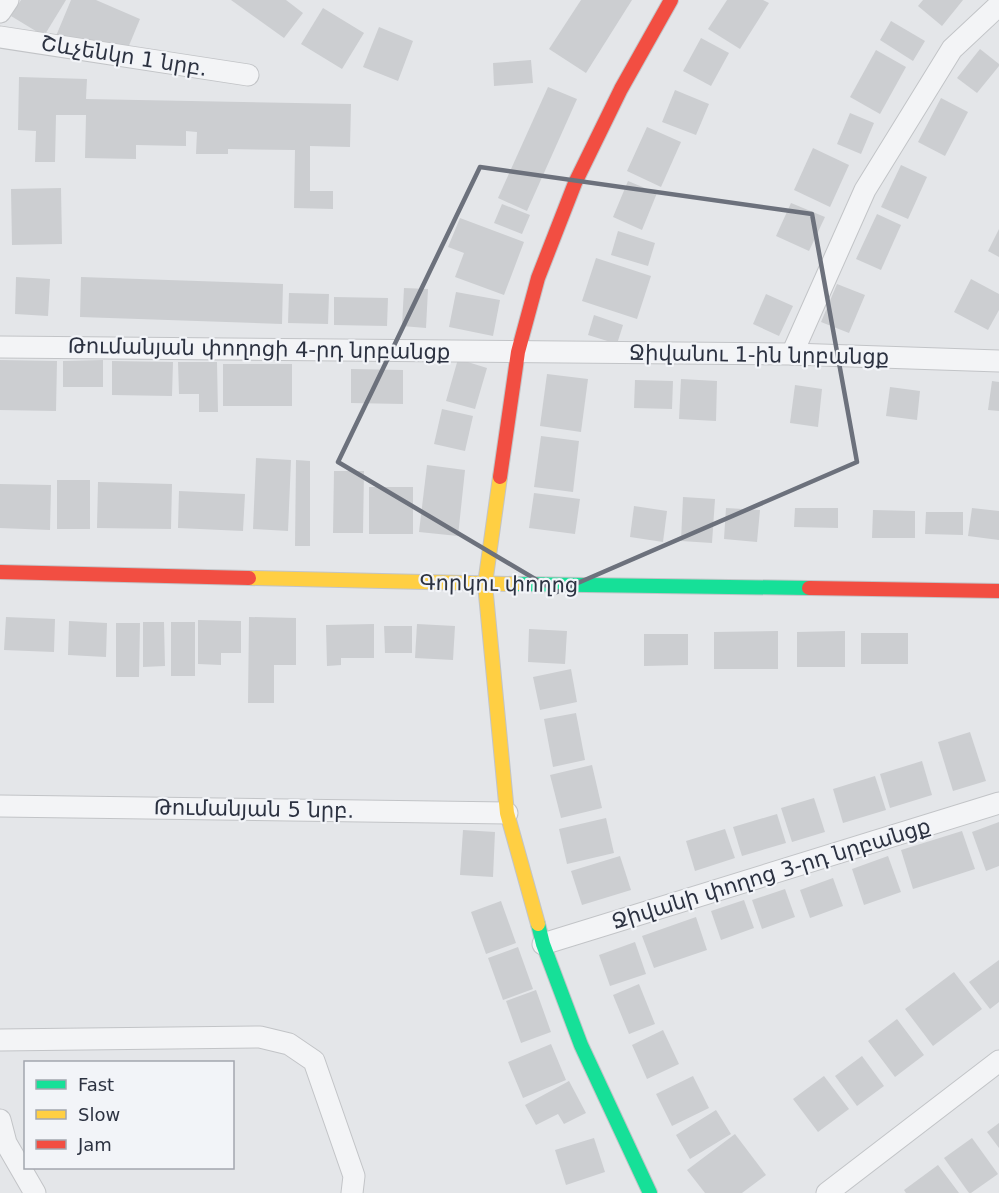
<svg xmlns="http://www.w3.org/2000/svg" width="999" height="1193" viewBox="0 0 999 1193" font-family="'DejaVu Sans','Noto Sans Armenian',sans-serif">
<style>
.building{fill:#ccced1}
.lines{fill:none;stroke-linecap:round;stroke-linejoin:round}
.street-casing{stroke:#c2c4c7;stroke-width:23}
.fast-casing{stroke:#c2c4c7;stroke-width:16}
.slow-casing{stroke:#c2c4c7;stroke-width:16}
.jam-casing{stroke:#c2c4c7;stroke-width:16}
.street{stroke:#f3f4f6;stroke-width:21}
.fast{stroke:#16e098;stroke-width:14}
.slow{stroke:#ffcf43;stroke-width:14}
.jam{stroke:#f24e42;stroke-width:14}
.marked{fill:none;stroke:#6c717c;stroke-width:4.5;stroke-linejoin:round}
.labels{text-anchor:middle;stroke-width:4.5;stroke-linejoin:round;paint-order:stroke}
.street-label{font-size:21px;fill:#2c3241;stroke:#f2f4f8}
</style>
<rect width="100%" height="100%" fill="#e4e6e9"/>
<!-- building -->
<g class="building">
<polygon points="21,0 66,0 44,36 11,16"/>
<polygon points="71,0 96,0 140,19 128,48 56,36"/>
<polygon points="231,0 286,0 303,13 284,38"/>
<polygon points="581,0 632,0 586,73 549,49"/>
<polygon points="727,0 763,0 769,3 740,49 708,29"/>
<polygon points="923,0 963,0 942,26 918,6"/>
<polygon points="323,8 364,33 342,69 301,44"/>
<polygon points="891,21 925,41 913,61 880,40"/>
<polygon points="379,27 413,41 398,81 363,67"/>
<polygon points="701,38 729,53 711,86 683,71"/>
<polygon points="980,49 999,64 999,66 977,93 957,78"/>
<polygon points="876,50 906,67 880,114 850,97"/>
<polygon points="531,60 533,83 494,86 493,63"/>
<polygon points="19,77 87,79 86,99 351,104 350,147 310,146 310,191 333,191 333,209 294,208 295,150 228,149 228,154 196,154 197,132 186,131 186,146 136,145 136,159 85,158 86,115 56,115 55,162 35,162 36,131 18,130"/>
<polygon points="548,87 577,99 527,211 498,198"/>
<polygon points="675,90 709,104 696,135 662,122"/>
<polygon points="941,98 968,112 945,156 918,142"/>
<polygon points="850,113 874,123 861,154 837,144"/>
<polygon points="647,127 681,142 661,187 627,171"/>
<polygon points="813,148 849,165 830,207 794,190"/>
<polygon points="901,165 927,177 908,219 881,207"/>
<polygon points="628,181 657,193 642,230 613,217"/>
<polygon points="61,188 62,244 12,245 11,189"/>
<polygon points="791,203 825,217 809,251 776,236"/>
<polygon points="502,204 530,215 522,234 494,223"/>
<polygon points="877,214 901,225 881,270 856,259"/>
<polygon points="460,218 524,242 504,295 455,277 464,253 448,247"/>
<polygon points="999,229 999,257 988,251"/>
<polygon points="618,231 655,243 648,266 611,255"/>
<polygon points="596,258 651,276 637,319 582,301"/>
<polygon points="16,277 50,279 48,316 15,314"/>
<polygon points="81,277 283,284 282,324 80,317"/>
<polygon points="971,279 999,294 999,310 988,330 954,312"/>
<polygon points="837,284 865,295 849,333 821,322"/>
<polygon points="404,288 428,289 426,328 402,326"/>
<polygon points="456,292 500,300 493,336 449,327"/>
<polygon points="289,293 329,294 328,324 288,323"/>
<polygon points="766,294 793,306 779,336 753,324"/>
<polygon points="334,297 388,298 387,326 334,325"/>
<polygon points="594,315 623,325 617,344 588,335"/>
<polygon points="458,359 487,368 475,409 446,401"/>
<polygon points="0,360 57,361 56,411 0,410"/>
<polygon points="103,360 103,387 63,387 63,361"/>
<polygon points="112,361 173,362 172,396 112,395"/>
<polygon points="178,362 217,362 218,412 199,412 199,394 179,394"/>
<rect x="223" y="364" width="69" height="42"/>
<polygon points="351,369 403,370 403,404 351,403"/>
<polygon points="547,374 588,379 581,432 540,426"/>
<polygon points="681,379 717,381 716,421 679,419"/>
<polygon points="635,380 673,381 672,409 634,408"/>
<polygon points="992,381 999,382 999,411 988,410"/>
<polygon points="795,385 822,389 818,427 790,423"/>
<polygon points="890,387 920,391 917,420 886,416"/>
<polygon points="442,409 473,416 465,451 434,444"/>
<polygon points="541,436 579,441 573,492 534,487"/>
<polygon points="256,458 291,460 288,531 253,529"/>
<polygon points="296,460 310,461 310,546 295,546"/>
<polygon points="427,465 465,470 458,536 419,532"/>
<polygon points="334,471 364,471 363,533 333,533"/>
<rect x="57" y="480" width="33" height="49"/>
<polygon points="98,482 172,484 171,529 97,528"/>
<polygon points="0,484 51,485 50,530 0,528"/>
<rect x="369" y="487" width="44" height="47"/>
<polygon points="179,491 245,494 243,531 178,528"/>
<polygon points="534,493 580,499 575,534 529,528"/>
<polygon points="683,497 715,499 712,543 681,541"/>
<polygon points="634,506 667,511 663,542 630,537"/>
<polygon points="726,508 760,510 757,542 724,539"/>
<polygon points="795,508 838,508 838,528 794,527"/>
<polygon points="972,508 999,511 999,540 968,536"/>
<polygon points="873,510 915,511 915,538 872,538"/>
<polygon points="926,512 963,512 963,535 925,534"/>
<polygon points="6,617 55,619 54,652 4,650"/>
<polygon points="249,617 296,618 296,665 274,665 274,703 248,703"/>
<polygon points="198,620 241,621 241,653 221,653 221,665 198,664"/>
<polygon points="69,621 107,623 106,657 68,655"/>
<polygon points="143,622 164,622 165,666 143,667"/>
<rect x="171" y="622" width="24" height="54"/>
<polygon points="116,623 140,623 139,677 116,677"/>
<polygon points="374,624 374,658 341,658 341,665 327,666 326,625"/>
<polygon points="417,624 455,626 453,660 415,658"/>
<polygon points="384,626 412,626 412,653 385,653"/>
<polygon points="529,629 567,631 565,664 528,662"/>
<polygon points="778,631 778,669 714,669 714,632"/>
<polygon points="845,631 845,667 797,667 797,632"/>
<rect x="861" y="633" width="47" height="31"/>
<polygon points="644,634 688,634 688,665 644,666"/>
<polygon points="571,669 577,702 540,710 533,677"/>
<polygon points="576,713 585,760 553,767 544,719"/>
<polygon points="970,732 986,781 953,791 938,742"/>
<polygon points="922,761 932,795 890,808 880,774"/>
<polygon points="592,765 602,808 561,818 550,775"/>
<polygon points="875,776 886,810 843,823 833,789"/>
<polygon points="814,798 825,832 792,842 781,808"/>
<polygon points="777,814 786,843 742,856 733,827"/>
<polygon points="606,818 614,853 567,864 559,829"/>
<polygon points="999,822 999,866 986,871 972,832"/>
<polygon points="725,829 735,858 695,871 686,841"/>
<polygon points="463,830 495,832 493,877 460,875"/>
<polygon points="962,831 975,869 913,889 901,850"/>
<polygon points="620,856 631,890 582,905 571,871"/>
<polygon points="888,856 901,892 864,905 852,869"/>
<polygon points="833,878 843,906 810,918 800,890"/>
<polygon points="785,889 795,917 762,929 752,900"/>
<polygon points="744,900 754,928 721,940 711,911"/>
<polygon points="501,901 516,943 486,954 471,912"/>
<polygon points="696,917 707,950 654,968 642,936"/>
<polygon points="635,942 646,974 610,986 599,955"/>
<polygon points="518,947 533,989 503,1000 488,958"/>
<polygon points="999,960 999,1002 990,1009 969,982"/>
<polygon points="954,972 982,1009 933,1046 905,1009"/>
<polygon points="639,984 655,1024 629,1034 613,995"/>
<polygon points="536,990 551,1032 521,1043 506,1001"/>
<polygon points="897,1019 924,1055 895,1077 868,1041"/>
<polygon points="663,1030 679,1064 647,1079 632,1045"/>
<polygon points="551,1044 566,1080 523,1098 508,1062"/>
<polygon points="862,1056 884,1086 857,1106 835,1076"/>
<polygon points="693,1076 709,1108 672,1126 656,1094"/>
<polygon points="824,1076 849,1109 818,1132 793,1099"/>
<polygon points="569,1081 586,1113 564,1124 558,1114 536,1125 525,1105"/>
<polygon points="716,1110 731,1134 690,1159 676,1135"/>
<polygon points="999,1123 999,1148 987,1132"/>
<polygon points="735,1134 766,1175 742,1193 705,1193 687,1170"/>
<polygon points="594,1138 605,1172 566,1185 555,1150"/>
<polygon points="972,1138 998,1174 971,1193 969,1193 944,1158"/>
<polygon points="938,1165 959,1193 906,1193 904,1190"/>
</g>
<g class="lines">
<!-- street casing -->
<g class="street-casing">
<g id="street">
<polyline points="0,12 8,0"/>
<polyline points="0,37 248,75"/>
<polyline points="0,347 792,354 999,361"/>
<polyline points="792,354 865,190 952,49 999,5"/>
<polyline points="0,806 507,813"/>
<polyline points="543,944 999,803"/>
<polyline points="0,1040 260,1037 289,1044 314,1061 354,1176 352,1193"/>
<polyline points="0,1120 6,1143 35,1193"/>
<polyline points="827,1193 999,1061"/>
</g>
</g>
<!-- fast casing -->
<g class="fast-casing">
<g id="fast">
<polyline points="515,584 809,588"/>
<polyline points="538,924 543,944 581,1045 650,1193"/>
</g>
</g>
<!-- slow casing -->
<g class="slow-casing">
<g id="slow">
<polyline points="500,477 485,584 507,813 538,924"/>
<polyline points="249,578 515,584"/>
</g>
</g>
<!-- jam casing -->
<g class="jam-casing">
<g id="jam">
<polyline points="500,477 518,352 538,278 575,183 621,89 671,0"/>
<polyline points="0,572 249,578"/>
<polyline points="809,588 999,591"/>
</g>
</g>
<!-- street -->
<use href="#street" class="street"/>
<!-- fast -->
<use href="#fast" class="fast"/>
<!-- slow -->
<use href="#slow" class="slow"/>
<!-- jam -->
<use href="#jam" class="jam"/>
</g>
<!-- marked area -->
<path class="marked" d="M480,167L812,214L857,462L557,592L338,462Z"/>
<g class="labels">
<!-- street labels -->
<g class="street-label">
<text transform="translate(124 56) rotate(9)" y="7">Շևչենկո 1 նրբ.</text>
<text transform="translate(259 349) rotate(1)" y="7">Թումանյան փողոցի 4-րդ նրբանցք</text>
<text transform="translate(759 355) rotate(1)" y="7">Ջիվանու 1-ին նրբանցք</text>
<text transform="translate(499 584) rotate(1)" y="7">Գորկու փողոց</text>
<text transform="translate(254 809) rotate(1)" y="7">Թումանյան 5 նրբ.</text>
<text transform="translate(771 874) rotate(-17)" y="7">Ջիվանի փողոց 3-րդ նրբանցք</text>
</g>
</g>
<!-- legend -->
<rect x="24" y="1061" width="210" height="108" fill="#f2f4f8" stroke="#a3a6af" stroke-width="1.5"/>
<rect x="36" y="1080" width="30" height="9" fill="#16e098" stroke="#a3a6af" stroke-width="1.5"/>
<text x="78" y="1091" font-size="18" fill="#2c3241">Fast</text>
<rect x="36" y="1110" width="30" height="9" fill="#ffcf43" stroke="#a3a6af" stroke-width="1.5"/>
<text x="78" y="1121" font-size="18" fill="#2c3241">Slow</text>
<rect x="36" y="1140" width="30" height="9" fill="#f24e42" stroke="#a3a6af" stroke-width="1.5"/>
<text x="78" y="1151" font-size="18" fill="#2c3241">Jam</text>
</svg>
